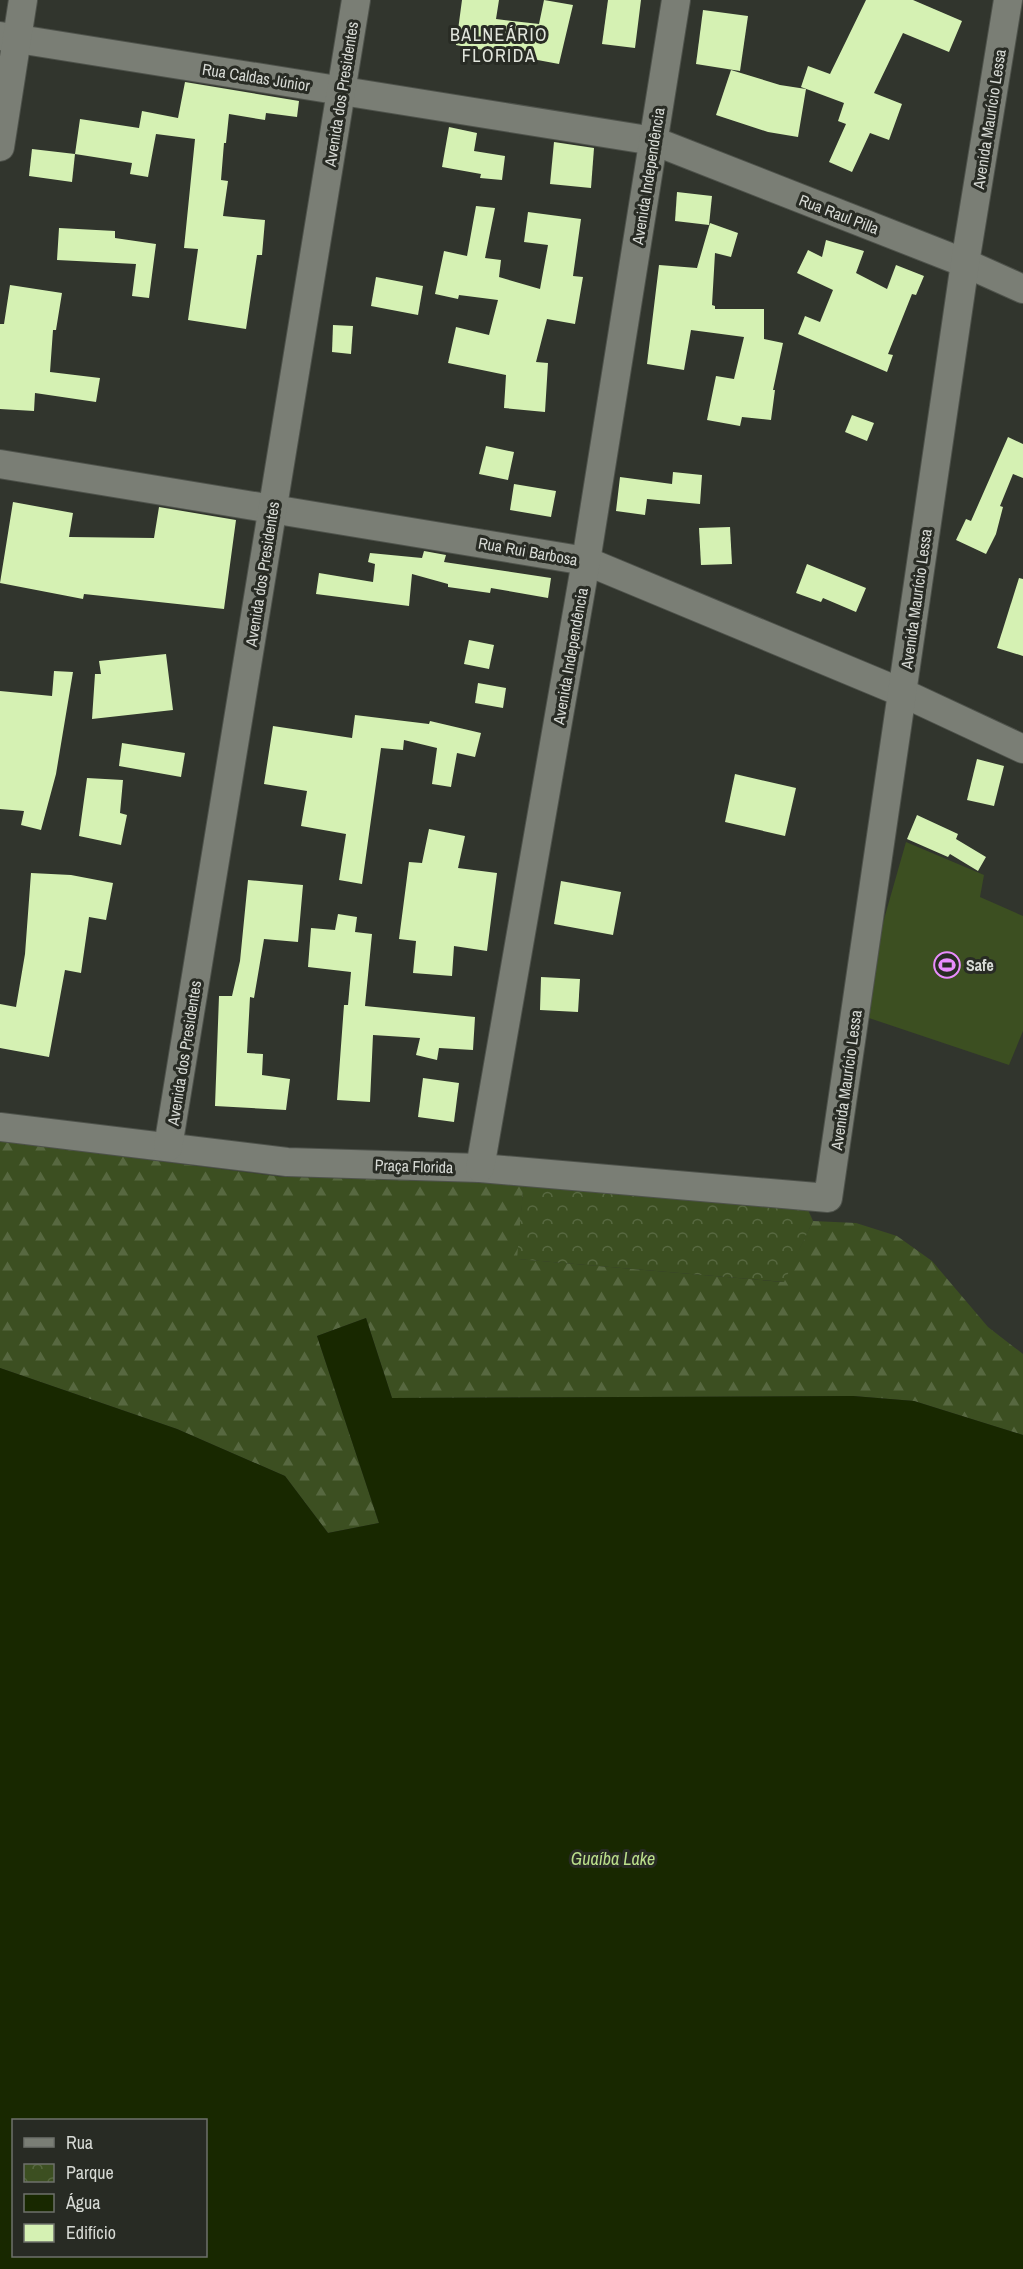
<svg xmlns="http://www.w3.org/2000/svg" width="1023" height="2269" viewBox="0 0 1023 2269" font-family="'Archivo Narrow',sans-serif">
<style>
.forest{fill:url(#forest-firs)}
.park{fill:url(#park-crowns)}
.pitch{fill:#3c4f21}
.water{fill:#182800;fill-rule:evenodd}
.building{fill:#d5f1b3}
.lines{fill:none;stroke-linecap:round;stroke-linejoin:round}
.minor-casing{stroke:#4e524b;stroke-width:30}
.minor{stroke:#7a7e75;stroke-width:28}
.labels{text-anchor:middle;stroke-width:6;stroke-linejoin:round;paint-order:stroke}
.street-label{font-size:16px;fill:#d7dad5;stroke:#282b24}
.poi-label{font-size:16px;font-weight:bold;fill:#d7dad5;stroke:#282b24;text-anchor:start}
.neighbourhood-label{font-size:18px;letter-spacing:1.5px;fill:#e2e6dd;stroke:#282b24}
.water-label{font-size:18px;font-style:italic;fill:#bade8b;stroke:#282b24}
</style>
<defs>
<pattern id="forest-firs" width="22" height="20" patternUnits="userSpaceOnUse" patternTransform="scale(1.5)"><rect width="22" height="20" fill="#3c4f21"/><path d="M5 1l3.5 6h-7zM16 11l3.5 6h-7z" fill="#576840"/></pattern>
<pattern id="park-crowns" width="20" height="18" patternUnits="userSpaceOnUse" patternTransform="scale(1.5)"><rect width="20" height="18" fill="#3c4f21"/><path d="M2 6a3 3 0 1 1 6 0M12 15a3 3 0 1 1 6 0" fill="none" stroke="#576840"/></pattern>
</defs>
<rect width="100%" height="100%" fill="#31352d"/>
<!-- forest -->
<polygon class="forest" points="0,1141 283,1177 524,1178 518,1259 783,1282 813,1221 856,1223 897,1236 932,1261 988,1327 1023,1354 1023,1435 914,1401 853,1396 392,1398 366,1318 317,1336 379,1523 328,1533 285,1476 177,1429 0,1368"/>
<!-- park -->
<polygon class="park" points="524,1178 805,1203 813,1221 784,1282 517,1259"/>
<!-- pitch -->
<polygon class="pitch" points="906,842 984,875 980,897 1023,916 1023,1031 1009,1065 857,1014"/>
<!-- water -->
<path class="water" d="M366,1318L392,1398L853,1396L914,1401L1023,1435V2269H0V1368L177,1429L285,1476L328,1533L379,1523L317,1336ZM14,2120H206V2256H14Z"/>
<!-- building -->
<g class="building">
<polygon points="462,0 499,0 496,19 539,24 544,0 573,5 559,64 456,45"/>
<polygon points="608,0 641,0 635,48 602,44"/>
<polygon points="866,0 913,0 962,21 949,52 903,33 874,93 902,104 889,140 870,133 852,172 829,162 846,124 838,121 844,103 801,87 808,66 830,74"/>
<polygon points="703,10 748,16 740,71 696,64"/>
<polygon points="731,70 780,85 806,89 798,137 768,132 716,115"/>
<polygon points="185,82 299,101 297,117 266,113 265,120 229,114 226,143 224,143 221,180 228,181 223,216 265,220 262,255 257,255 246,329 188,320 198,249 184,248 195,139 156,134 148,177 130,174 132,163 75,154 80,119 139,128 142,111 178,118"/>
<polygon points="449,127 477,133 474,151 505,156 502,180 480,178 481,174 442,167"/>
<polygon points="554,142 594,148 591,188 550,184"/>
<polygon points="32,149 75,154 72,182 29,176"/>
<polygon points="677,192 712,196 709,225 675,221"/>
<polygon points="476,206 495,208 485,258 501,260 499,277 540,289 548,245 524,242 528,212 581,219 573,276 583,277 575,324 547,319 536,362 548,363 545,412 504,408 506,375 448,363 456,327 489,335 498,300 459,295 458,299 435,294 444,251 467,256"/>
<polygon points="710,223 738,233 731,257 715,253 712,305 715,306 715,309 764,309 764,339 783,343 773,390 775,390 771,420 742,417 740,426 707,420 716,376 734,379 744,337 691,330 684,370 647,364 659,265 697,268"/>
<polygon points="59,228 115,231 115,238 156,244 149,298 132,296 136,264 57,260"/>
<polygon points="826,240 864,251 856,273 887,289 896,265 924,276 916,295 912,294 888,354 893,355 887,372 798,334 805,316 820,322 833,290 797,273 808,250 822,257"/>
<polygon points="376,277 423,286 418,315 371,306"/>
<polygon points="10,285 62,293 56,330 53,330 50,372 100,378 96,402 35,393 34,411 0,409 0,324 4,324"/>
<polygon points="333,325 353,326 351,354 332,352"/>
<polygon points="852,415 874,423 867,441 845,432"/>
<polygon points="1008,437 1023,444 1023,478 1013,474 1000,506 1003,507 996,534 986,554 956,540 966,519 971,521"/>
<polygon points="486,446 514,452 508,480 479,474"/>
<polygon points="673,472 702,475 700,504 647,499 645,515 616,511 620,477 672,484"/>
<polygon points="514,484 556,491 551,517 510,510"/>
<polygon points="13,502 73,513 69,537 154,538 159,507 236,520 224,609 84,594 83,599 0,583"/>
<polygon points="730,527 732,564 701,565 699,528"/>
<polygon points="424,551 446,555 444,562 551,578 548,598 491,588 490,593 448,587 448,584 412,574 409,606 316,594 319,573 373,582 375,564 368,562 370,553 422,558"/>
<polygon points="807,564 866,588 856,612 823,598 821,602 796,593"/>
<polygon points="1019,578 1023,579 1023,656 997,648"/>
<polygon points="469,640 494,645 489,669 464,664"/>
<polygon points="166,654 173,710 92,719 95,674 101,674 99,661"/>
<polygon points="54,671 73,672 56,774 41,830 21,825 24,811 0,809 0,691 52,696"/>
<polygon points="478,683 506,688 503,708 475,703"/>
<polygon points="355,715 429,724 430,721 481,733 475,757 457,753 451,787 432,784 437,748 404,740 403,750 381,748 362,884 339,880 346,834 301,826 307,791 264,784 273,726 352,738"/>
<polygon points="122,743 185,753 181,777 119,766"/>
<polygon points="977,759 1004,766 994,806 967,800"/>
<polygon points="735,774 796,788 785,836 725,822"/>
<polygon points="87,778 123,780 120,813 127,815 121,845 79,836"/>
<polygon points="917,815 958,834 956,839 986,857 978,871 950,854 948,857 907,839"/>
<polygon points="429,829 465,836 458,868 497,873 487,951 454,946 452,976 413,973 416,941 399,939 409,862 422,863"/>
<polygon points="31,873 71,875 113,883 106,920 89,917 81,973 65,970 49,1057 0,1048 0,1004 16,1007 25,954"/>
<polygon points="248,880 303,885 298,942 264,939 254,998 250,997 247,1053 263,1054 262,1075 290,1079 286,1110 215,1106 219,996 232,996 240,961"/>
<polygon points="561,881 621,892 613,935 554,924"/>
<polygon points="338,914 357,917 355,932 372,934 365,1006 475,1017 473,1050 439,1048 437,1060 416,1055 420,1038 373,1035 370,1102 337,1100 344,1005 348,1005 351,972 308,967 311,928 335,930"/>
<polygon points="541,977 580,979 578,1012 540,1010"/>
<polygon points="423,1078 459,1083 454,1122 418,1117"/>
</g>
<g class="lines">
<!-- minor casing -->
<g class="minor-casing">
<g id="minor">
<polyline points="0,36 654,141 965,263 1023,289"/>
<polyline points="0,147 23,0"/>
<polyline points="0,464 586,561 903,693 1023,749"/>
<polyline points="0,1127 287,1162 480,1168 828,1198 965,263 1008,0"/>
<polyline points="168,1147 356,0"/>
<polyline points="480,1168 586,561 676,0"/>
</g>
</g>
<!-- minor -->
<use href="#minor" class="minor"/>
</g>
<!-- icons -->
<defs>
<g id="stadium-ring" transform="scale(1.35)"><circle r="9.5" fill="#282b24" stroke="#e98dfd" stroke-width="1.5"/><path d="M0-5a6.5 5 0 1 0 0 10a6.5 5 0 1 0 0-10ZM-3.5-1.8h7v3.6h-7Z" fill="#e98dfd"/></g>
</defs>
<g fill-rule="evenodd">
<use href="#stadium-ring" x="947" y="965"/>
</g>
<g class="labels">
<!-- street labels -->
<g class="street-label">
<text transform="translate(256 77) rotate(9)" y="6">Rua Caldas Júnior</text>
<text transform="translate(341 94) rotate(-81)" y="6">Avenida dos Presidentes</text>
<text transform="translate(989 119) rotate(-81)" y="6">Avenida Maurício Lessa</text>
<text transform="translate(648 176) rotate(-81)" y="6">Avenida Independência</text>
<text transform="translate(839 214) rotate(21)" y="6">Rua Raul Pilla</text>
<text transform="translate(528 551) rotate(10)" y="6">Rua Rui Barbosa</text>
<text transform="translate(262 574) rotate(-81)" y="6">Avenida dos Presidentes</text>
<text transform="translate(916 599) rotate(-82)" y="6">Avenida Maurício Lessa</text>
<text transform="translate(570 656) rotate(-80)" y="6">Avenida Independência</text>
<text transform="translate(184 1053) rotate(-81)" y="6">Avenida dos Presidentes</text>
<text transform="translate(846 1080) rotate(-82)" y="6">Avenida Maurício Lessa</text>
<text transform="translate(414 1166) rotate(2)" y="6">Praça Florida</text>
</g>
<!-- poi labels -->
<g class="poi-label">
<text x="966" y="971">Safe</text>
</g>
<!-- neighbourhood labels -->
<g class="neighbourhood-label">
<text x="499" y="41">BALNEÁRIO<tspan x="499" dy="21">FLORIDA</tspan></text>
</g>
<!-- water labels -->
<g class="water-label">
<text x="613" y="1865">Guaíba Lake</text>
</g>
</g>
<!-- legend -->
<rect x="12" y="2119" width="195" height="138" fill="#282b24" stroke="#6e716b" stroke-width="1.5"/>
<rect x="24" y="2138" width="30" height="9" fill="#7a7e75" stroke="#6e716b" stroke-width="1.5"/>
<text x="66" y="2149" font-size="18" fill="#d7dad5">Rua</text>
<rect x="24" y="2164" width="30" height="18" fill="url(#park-crowns)" stroke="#6e716b" stroke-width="1.5"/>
<text x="66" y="2179" font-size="18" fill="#d7dad5">Parque</text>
<rect x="24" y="2194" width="30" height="18" fill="#182800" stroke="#6e716b" stroke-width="1.5"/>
<text x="66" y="2209" font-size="18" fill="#d7dad5">Água</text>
<rect x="24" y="2224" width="30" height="18" fill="#d5f1b3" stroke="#6e716b" stroke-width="1.5"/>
<text x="66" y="2239" font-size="18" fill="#d7dad5">Edifício</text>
</svg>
